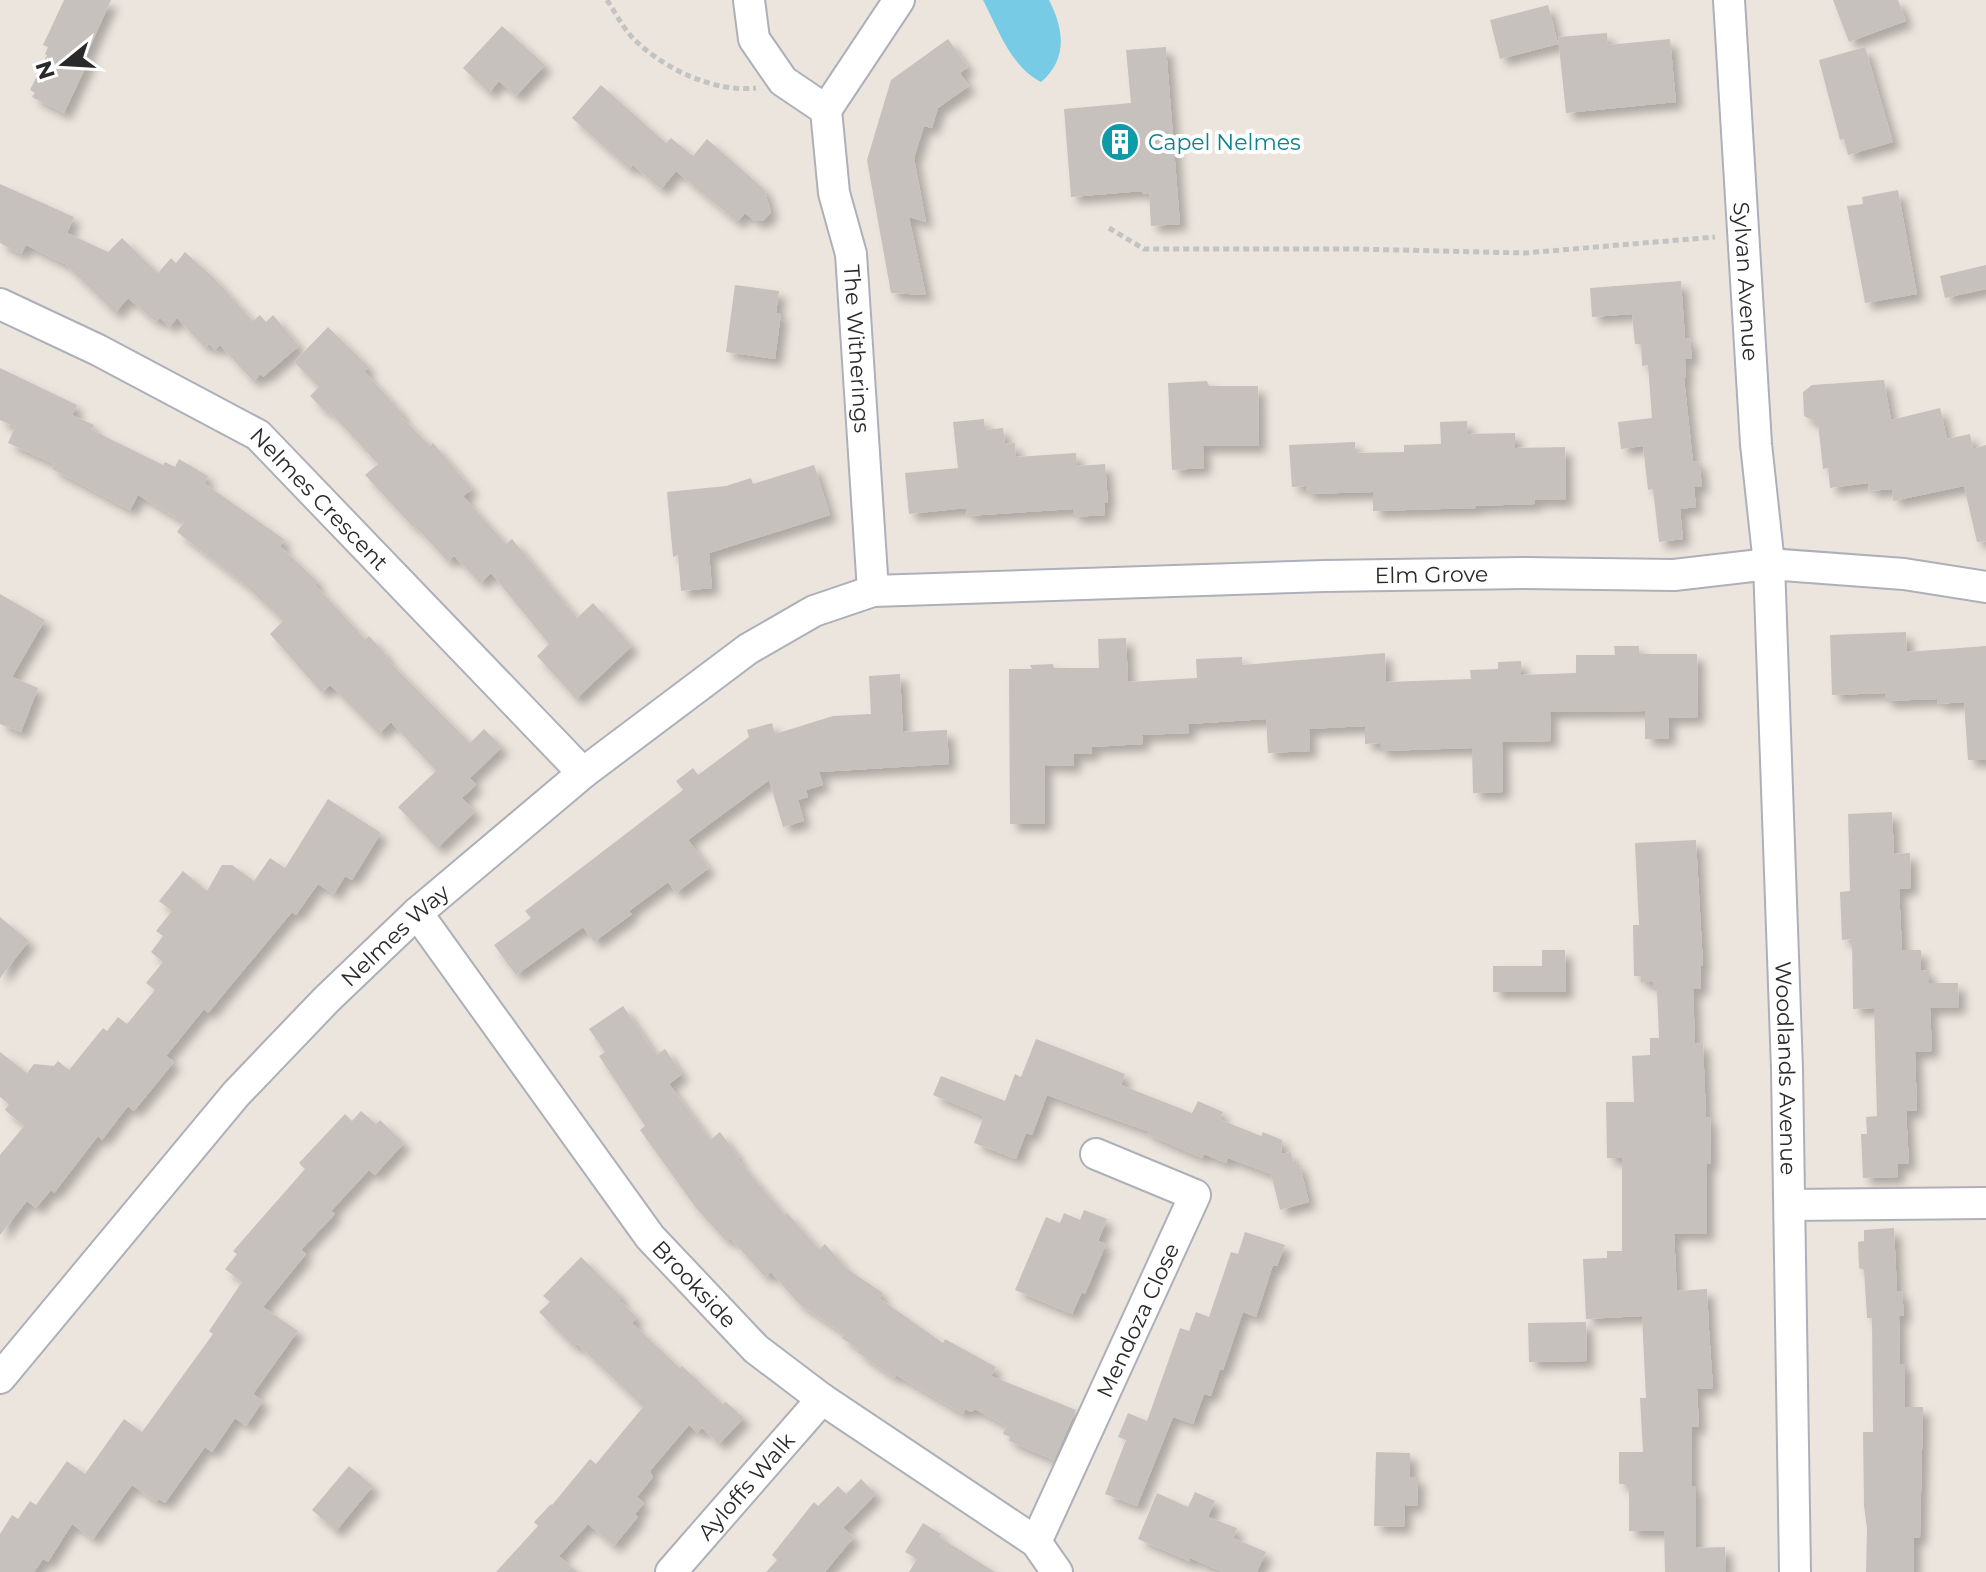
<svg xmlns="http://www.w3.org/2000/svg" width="1986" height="1572" viewBox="0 0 1986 1572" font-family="Montserrat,sans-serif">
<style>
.water{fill:#78cbe5}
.building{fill:#c6c1bd;filter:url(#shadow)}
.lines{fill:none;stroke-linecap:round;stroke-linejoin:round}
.street-casing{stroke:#adb0b9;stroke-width:34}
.path{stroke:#c3c3c3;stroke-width:5;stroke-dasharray:6 4;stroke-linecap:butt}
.street{stroke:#fff;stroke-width:30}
.labels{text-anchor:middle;stroke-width:8;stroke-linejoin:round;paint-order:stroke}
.culture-label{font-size:22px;fill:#0d838f;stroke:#fff;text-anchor:start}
.street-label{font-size:22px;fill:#2a2a2a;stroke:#fff}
</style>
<defs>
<filter id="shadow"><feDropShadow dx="7" dy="7" stdDeviation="4" flood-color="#0004"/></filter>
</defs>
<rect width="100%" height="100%" fill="#ebe5dd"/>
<!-- water -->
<path class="water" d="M983,0H1049C1064,29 1068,59 1041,82C1011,67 998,29 983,0Z"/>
<!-- building -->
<g class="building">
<polygon points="64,0 111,0 85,58 89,60 64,113 32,97 35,93 30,90 47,55 45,54 48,47 43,45"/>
<polygon points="1833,0 1898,0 1906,21 1849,42"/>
<polygon points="1548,5 1558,44 1500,59 1490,20"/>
<polygon points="502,26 545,65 516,96 499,81 489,93 463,68"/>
<polygon points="1607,33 1608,45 1670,39 1676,102 1566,113 1558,37"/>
<polygon points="948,39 968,67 960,73 969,86 938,108 932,128 924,126 914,158 926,222 909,217 926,295 891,293 867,160 891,80"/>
<polygon points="1166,47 1180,224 1151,226 1149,193 1142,194 1142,191 1071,197 1064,109 1131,103 1126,50"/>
<polygon points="1865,47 1893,142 1848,155 1844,139 1840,140 1819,60"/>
<polygon points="601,85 666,143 671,138 693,156 707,139 764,189 771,212 764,220 755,221 745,213 737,222 676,171 661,189 633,165 629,169 572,118"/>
<polygon points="0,184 74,217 67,233 108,252 122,238 158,273 171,258 176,263 185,252 214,278 253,321 260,315 266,322 273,315 299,346 263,377 261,374 253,381 220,345 215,350 209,344 205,348 177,318 169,327 160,318 156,322 128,298 115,313 65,264 26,245 21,254 0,243"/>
<polygon points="1898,190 1917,294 1865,303 1847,206 1863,204 1862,197"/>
<polygon points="1986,265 1986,289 1945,298 1940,276"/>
<polygon points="1681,281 1685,338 1690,339 1692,359 1685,359 1686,378 1684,378 1693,462 1699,461 1702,487 1694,487 1696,507 1680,509 1683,539 1659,542 1653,489 1648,490 1643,446 1621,449 1618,422 1652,418 1648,365 1642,366 1641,344 1635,344 1632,314 1592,317 1590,288"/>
<polygon points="735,285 779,291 776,313 781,313 775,359 726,352"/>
<polygon points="328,327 369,367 364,371 403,414 401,416 430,446 433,443 472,489 463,496 506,544 512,539 577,618 593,603 632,646 576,699 537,656 549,644 491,573 480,583 454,556 448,562 415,526 413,527 365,475 378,464 328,410 326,412 310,396 319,387 294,362"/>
<polygon points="0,368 77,405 72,415 94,425 92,430 163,465 165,462 175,467 179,459 208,476 204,483 285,540 280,546 318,582 315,585 357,630 365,639 369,636 388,657 386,658 470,743 484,729 502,747 470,778 476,785 462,798 475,812 437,848 398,807 436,771 391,722 379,734 330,685 322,693 270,634 283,621 244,584 177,532 184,522 138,495 130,510 52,469 54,464 8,443 15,427 0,420"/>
<polygon points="1884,380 1891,420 1940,408 1947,439 1970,434 1973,449 1986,445 1986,541 1977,542 1964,486 1893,501 1892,489 1869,491 1868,483 1830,488 1828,468 1823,469 1818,423 1804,416 1803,392 1812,385"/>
<polygon points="1207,381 1209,386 1258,386 1259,446 1203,446 1204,468 1172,470 1168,383"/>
<polygon points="984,419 985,430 1003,428 1005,444 1015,443 1016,457 1076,453 1077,466 1105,464 1108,503 1104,503 1105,515 1073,517 1073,509 967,516 966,508 909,514 905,473 958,468 953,422"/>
<polygon points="1467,421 1468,434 1515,433 1515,448 1565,447 1566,500 1535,500 1535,504 1476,506 1476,508 1373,511 1373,492 1306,494 1306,486 1292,487 1289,445 1355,442 1355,453 1404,452 1404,445 1441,444 1440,422"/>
<polygon points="814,465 830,515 709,553 712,588 681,591 678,555 673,557 667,492 726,486 751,478 753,484"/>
<polygon points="0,594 45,620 12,677 38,688 21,732 0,724"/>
<polygon points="1906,632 1907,652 1986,646 1986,760 1968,760 1964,702 1938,704 1937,699 1885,701 1885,693 1832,695 1830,635"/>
<polygon points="1126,638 1128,682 1197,678 1196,659 1242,657 1242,665 1385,653 1386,682 1471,679 1470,670 1498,669 1498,662 1521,661 1521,675 1576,673 1576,655 1615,655 1614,646 1639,646 1639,654 1697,654 1698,717 1668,718 1669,739 1645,739 1645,711 1550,712 1551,741 1502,742 1503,792 1473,793 1472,748 1380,751 1380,743 1365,744 1365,726 1309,729 1310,751 1268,753 1266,719 1188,724 1189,733 1142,735 1143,744 1092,747 1092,754 1074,754 1074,766 1045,765 1045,824 1010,824 1009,669 1032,669 1030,665 1053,664 1054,668 1099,668 1098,639"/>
<polygon points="900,674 903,732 947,730 949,764 819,772 823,785 806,790 808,797 798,800 804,821 783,827 769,780 688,840 709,868 676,893 668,882 629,911 632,914 594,942 583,927 516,975 494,945 531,918 525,911 683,790 676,781 693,768 698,775 749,737 747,730 772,723 775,734 833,716 871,714 869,676"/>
<polygon points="328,799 381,833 352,880 345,876 334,894 318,884 296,915 292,912 208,1013 204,1009 166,1056 174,1062 134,1111 128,1106 102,1140 98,1136 54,1193 51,1190 36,1208 27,1201 0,1235 0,1155 24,1126 5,1110 9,1104 0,1097 0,1052 27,1073 34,1064 54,1066 58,1061 69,1070 103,1028 107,1031 118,1017 127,1024 155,990 146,983 163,962 151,952 163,936 156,931 172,911 159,901 183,871 207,891 222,865 232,865 254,881 270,858 285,868"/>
<polygon points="1892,812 1894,854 1910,853 1911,888 1899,889 1902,950 1921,950 1921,971 1929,970 1929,983 1958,983 1959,1007 1930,1008 1932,1051 1915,1052 1917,1111 1906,1111 1909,1164 1898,1164 1898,1177 1863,1178 1861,1134 1867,1134 1866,1117 1877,1116 1874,1008 1853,1009 1852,939 1842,940 1840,892 1850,891 1848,814"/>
<polygon points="1696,840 1703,966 1701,966 1701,989 1693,989 1695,1044 1703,1043 1706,1118 1710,1117 1711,1164 1707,1164 1707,1234 1674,1234 1677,1291 1707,1289 1709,1330 1713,1388 1697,1389 1699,1427 1692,1427 1692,1486 1696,1486 1696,1548 1725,1547 1726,1572 1665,1572 1664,1531 1629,1531 1629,1484 1619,1484 1619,1452 1643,1452 1640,1398 1646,1398 1642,1316 1586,1319 1583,1259 1607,1258 1607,1251 1622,1251 1622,1158 1607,1158 1606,1102 1634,1102 1632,1056 1650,1055 1650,1038 1659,1038 1657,990 1653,990 1653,982 1641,982 1641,976 1634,976 1633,925 1639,925 1635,843"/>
<polygon points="0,917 29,941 0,978"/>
<polygon points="1542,950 1565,950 1566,992 1493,992 1493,966 1542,966"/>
<polygon points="623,1006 656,1055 665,1049 682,1074 669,1084 710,1140 720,1132 739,1158 737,1159 785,1215 787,1213 819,1249 825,1244 847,1269 883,1293 879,1298 943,1343 945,1339 996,1367 991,1376 1076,1410 1054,1460 1009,1441 1010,1437 1003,1434 1006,1426 975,1409 972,1412 965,1409 963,1414 896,1375 894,1378 857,1352 859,1350 842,1338 844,1334 799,1304 771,1272 765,1277 730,1238 726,1241 696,1208 640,1130 645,1126 599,1056 605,1052 589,1029"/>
<polygon points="1036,1039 1125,1074 1121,1085 1192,1113 1198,1101 1223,1112 1219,1119 1261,1136 1263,1132 1282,1140 1281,1154 1291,1152 1294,1165 1299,1163 1309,1202 1280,1210 1271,1174 1228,1158 1226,1163 1204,1154 1202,1158 1147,1134 1147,1131 1047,1095 1032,1135 1026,1133 1016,1159 974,1143 984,1116 933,1095 941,1076 1005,1101 1015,1074 1021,1077"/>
<polygon points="361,1111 376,1124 380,1120 404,1143 375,1175 369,1170 331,1211 335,1214 301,1250 306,1254 263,1307 298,1331 253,1394 263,1401 246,1426 235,1418 212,1452 205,1447 165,1503 159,1499 156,1502 132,1485 93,1539 72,1524 48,1562 43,1559 34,1572 0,1572 0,1534 12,1515 18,1519 30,1501 36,1505 67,1461 85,1474 124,1419 142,1432 213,1334 209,1331 242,1282 225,1269 237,1254 233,1251 305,1169 299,1163 345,1114 352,1121"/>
<polygon points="1084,1210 1107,1219 1098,1241 1106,1244 1085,1294 1082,1292 1072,1314 1015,1290 1046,1217 1060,1223 1064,1213 1080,1220"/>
<polygon points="1894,1228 1897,1291 1902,1291 1904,1316 1899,1316 1900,1364 1905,1364 1905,1407 1923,1407 1920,1538 1914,1538 1914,1572 1866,1572 1867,1528 1864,1506 1863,1432 1873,1432 1872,1318 1867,1318 1864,1270 1859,1268 1858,1242 1864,1241 1864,1230"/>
<polygon points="1245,1232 1285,1245 1277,1266 1273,1265 1256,1317 1243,1312 1223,1370 1220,1369 1211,1396 1204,1394 1193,1424 1173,1417 1137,1506 1105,1494 1126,1440 1118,1437 1128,1413 1147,1421 1180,1328 1189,1331 1196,1312 1209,1317 1231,1252 1238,1254"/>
<polygon points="581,1257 622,1297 619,1300 637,1317 632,1323 680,1368 682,1366 723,1404 726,1402 744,1418 719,1444 702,1428 697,1433 689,1425 650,1471 653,1477 637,1497 644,1503 635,1514 638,1517 614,1546 588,1524 559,1556 577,1572 496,1572 538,1526 534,1522 551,1504 552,1505 590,1459 596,1464 643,1407 577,1344 574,1347 539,1312 550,1302 543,1296"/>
<polygon points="1586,1322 1587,1361 1529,1362 1528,1323"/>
<polygon points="1376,1452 1410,1453 1410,1477 1418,1477 1417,1506 1405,1505 1404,1527 1374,1526"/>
<polygon points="349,1466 373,1486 336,1531 312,1510"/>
<polygon points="861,1479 876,1494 843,1528 854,1537 825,1572 766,1572 777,1560 772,1555 814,1502 818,1506 838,1486 846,1494"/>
<polygon points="1195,1492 1215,1501 1208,1517 1237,1528 1233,1538 1266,1552 1257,1572 1223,1572 1190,1558 1189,1561 1138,1539 1157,1493 1188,1507"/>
<polygon points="923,1523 941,1534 939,1537 995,1572 909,1572 917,1559 905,1552"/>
</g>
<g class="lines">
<!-- street casing -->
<g class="street-casing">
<g id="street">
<path id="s1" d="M749,0L754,39L783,81L826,110L834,193L851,254L873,591"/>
<path id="s2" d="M1729,0L1756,444L1769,564L1787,1069L1795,1572"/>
<polyline points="826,110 899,0"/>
<path id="s3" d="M0,304L98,350L258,435L583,773"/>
<path id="s4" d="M417,913L650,1237L756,1349L822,1399L1036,1542L1057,1572"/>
<polyline points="1790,1205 1986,1203"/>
<path id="s5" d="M0,1378L236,1094L326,1000L417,913L583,773L748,649L814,611L873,591L1324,576L1524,573L1674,575L1769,564L1904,574L1986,587"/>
<path id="s6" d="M1036,1542L1195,1195L1096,1154"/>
<path id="s7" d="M671,1572L822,1399"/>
</g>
</g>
<!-- path -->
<g class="path">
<path d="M607,0C615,12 622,26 631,36C660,67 713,93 756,88"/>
<polyline points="1109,228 1144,249 1356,249 1525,253 1715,237"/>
</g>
<!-- street -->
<use href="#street" class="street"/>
</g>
<!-- icons -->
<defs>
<g id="building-disc" transform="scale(2)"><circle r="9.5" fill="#0f9aa8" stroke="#fff"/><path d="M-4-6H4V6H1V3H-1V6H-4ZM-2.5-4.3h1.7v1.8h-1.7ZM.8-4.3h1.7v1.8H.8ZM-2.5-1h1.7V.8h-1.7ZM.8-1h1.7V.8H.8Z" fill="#fff"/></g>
</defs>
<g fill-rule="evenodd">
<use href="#building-disc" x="1120" y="142"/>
</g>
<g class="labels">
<!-- culture labels -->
<g class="culture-label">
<text x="1148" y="150">Capel Nelmes</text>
</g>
<!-- street labels -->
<g class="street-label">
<text dy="8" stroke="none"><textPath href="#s2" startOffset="282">Sylvan Avenue</textPath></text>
<text dy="8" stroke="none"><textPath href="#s1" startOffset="384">The Witherings</textPath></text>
<text dy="8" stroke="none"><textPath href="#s3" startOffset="378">Nelmes Crescent</textPath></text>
<text dy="8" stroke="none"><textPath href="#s5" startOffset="1746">Elm Grove</textPath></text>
<text dy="8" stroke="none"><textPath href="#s5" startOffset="594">Nelmes Way</textPath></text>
<text dy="8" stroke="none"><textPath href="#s2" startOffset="1070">Woodlands Avenue</textPath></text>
<text dy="8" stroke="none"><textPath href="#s4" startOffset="464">Brookside</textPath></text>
<text dy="8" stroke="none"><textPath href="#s6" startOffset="244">Mendoza Close</textPath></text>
<text dy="8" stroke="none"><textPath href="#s7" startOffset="114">Ayloffs Walk</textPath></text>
</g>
</g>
<!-- north arrow -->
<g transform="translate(64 64) rotate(252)" stroke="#ffffff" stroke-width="6" paint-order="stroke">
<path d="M0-6L14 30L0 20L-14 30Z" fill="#2a2a2a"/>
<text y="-12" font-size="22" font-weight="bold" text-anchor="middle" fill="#2a2a2a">N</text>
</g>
</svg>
